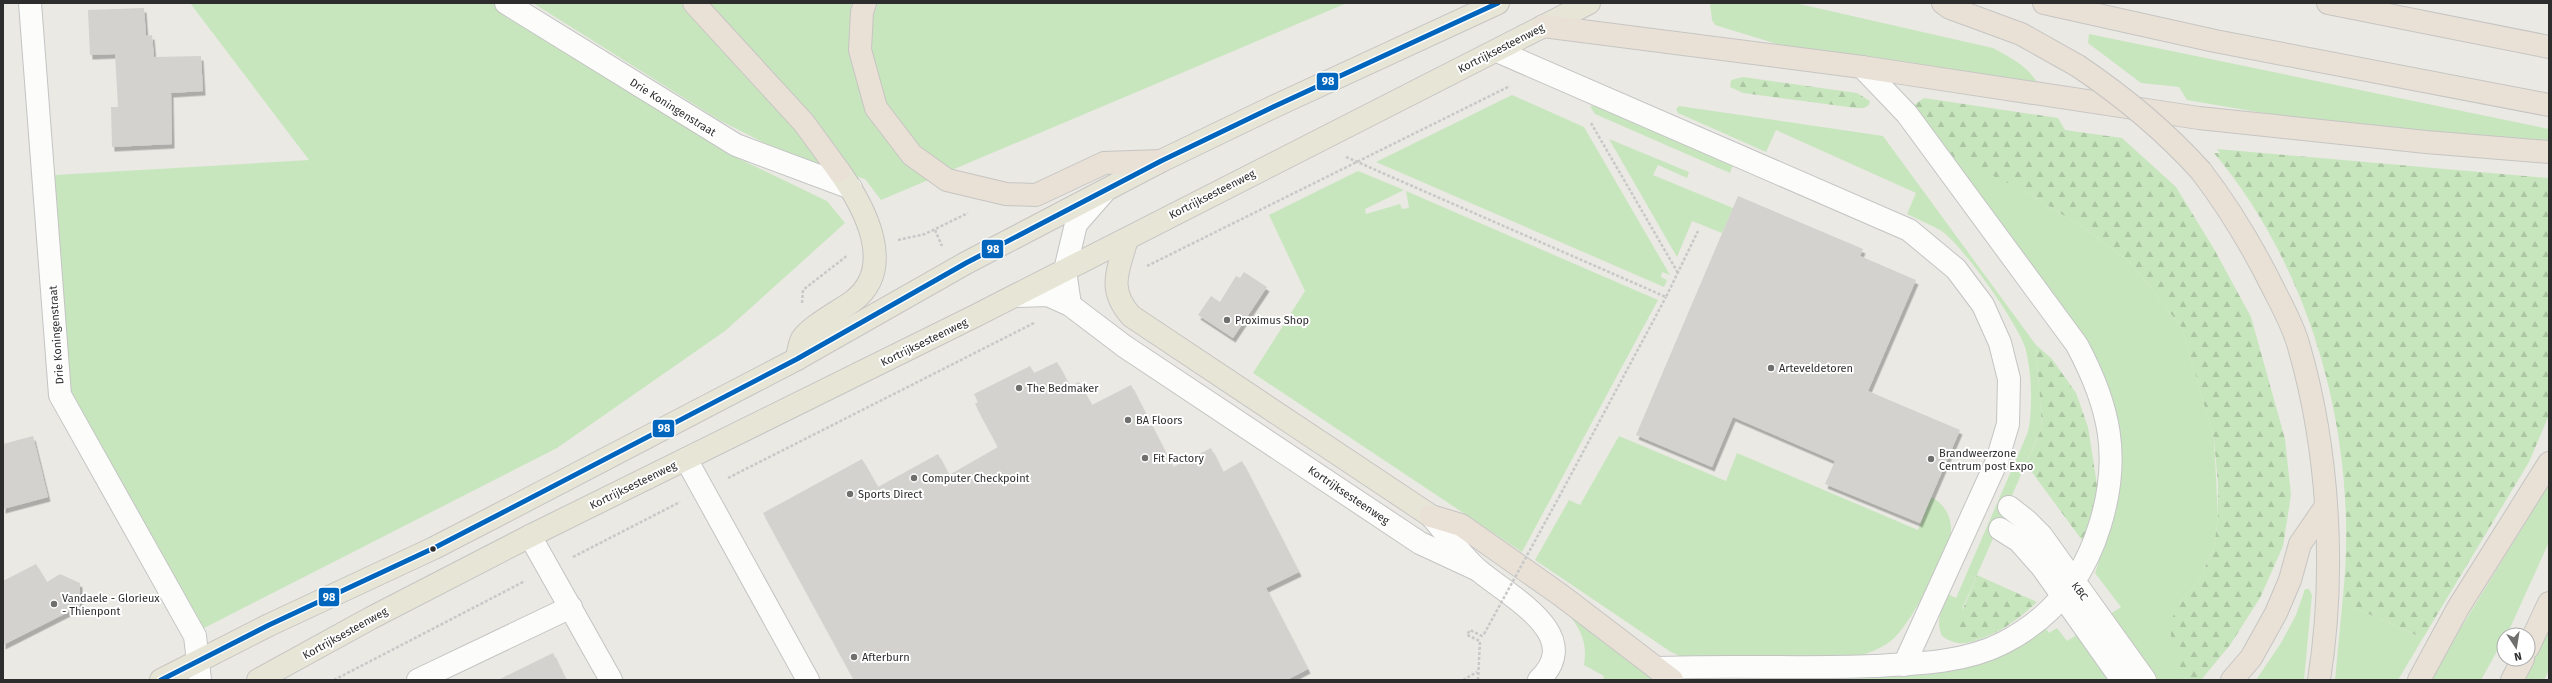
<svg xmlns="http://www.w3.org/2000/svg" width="2552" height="683" viewBox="0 0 2552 683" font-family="'Fira Sans',sans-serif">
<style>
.grass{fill:#c8e6be}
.forest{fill:url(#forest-firs)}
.building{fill:#d3d2ce;filter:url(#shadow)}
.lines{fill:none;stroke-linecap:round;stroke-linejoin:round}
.minor-casing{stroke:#c4c4c4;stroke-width:24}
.major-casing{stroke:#c6c5c3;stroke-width:24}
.highway-casing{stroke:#c6c5c3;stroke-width:24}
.path{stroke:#c8c8c8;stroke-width:2.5;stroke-dasharray:3 2;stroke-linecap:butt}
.minor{stroke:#fcfcfb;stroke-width:22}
.major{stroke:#e7e5d6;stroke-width:22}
.highway{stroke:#e9e0d6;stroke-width:22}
.highway-bridge-casing{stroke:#c6c5c3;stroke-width:24;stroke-linecap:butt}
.path-bridge{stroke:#c8c8c8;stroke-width:2.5;stroke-dasharray:3 2;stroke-linecap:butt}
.highway-bridge{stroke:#e9e0d6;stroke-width:22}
.bus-1-casing{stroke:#fff;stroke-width:8}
.bus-1{stroke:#0065bd;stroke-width:5}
.poi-dot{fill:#6f6f6d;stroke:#fff;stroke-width:1.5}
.bus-dot{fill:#2d2d2d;stroke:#fff;stroke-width:1.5}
.labels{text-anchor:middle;stroke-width:4;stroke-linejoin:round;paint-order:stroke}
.street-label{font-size:11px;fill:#2d2d2d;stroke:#fff}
.poi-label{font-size:11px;fill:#2d2d2d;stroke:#fff;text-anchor:start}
.line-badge{stroke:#fff;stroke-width:1.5}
.badge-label{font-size:11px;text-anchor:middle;font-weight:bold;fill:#fff}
</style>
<defs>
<pattern id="forest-firs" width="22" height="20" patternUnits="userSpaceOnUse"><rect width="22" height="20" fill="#c8e6be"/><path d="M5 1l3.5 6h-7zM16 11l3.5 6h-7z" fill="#acc6a4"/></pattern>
<filter id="shadow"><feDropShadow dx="2.5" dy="4.5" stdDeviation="0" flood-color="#0004"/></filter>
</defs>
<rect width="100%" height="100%" fill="#eae9e4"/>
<!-- grass -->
<g class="grass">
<polygon points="190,3 492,3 725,152 827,201 845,223 725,331 557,448 204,628 69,399 55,175 309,160"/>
<polygon points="533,3 1347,3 881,200 865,179 796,159 719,120"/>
<path d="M1710,3H1795L1993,48C2011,58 2026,65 2037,82L1777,44L1715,25L1712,20Z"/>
<polygon points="2089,34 2549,129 2549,144 2287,117 2187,100 2179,87 2141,83 2088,43"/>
<polygon points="1512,95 1584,127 1670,275 1662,272 1661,277 1667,280 1664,287 1376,162"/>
<polygon points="1590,106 1599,106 1733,165 1730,173 1595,114"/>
<path d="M1679,106L1883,136L2036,345L2042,427L1962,609L1975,640L1989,636C1971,643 1958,648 1942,636C1935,620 1942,608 1948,594L1956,598L2028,432C2033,407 2032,372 2025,347C2016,321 1962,244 1940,230C1929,224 1917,219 1907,214L1916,193L1776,130L1766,152L1678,113L1676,109Z"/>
<polygon points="1609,139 1689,172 1687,178 1658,165 1653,175 1733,208 1722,233 1692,221 1677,257"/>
<path d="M1945,150L2026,192L2084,228L2130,262L2182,328L2214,439L2218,516L2214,548L2197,584L2178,604L2183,676L2188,680H2156L2109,615L2121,607L2095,573C2114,519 2128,457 2113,400C2102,355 2067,316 2040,279C2008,236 1976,193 1945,150Z"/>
<polygon points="1358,171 1404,190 1365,209 1366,214 1400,204 1402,209 1409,208 1406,191 1658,300 1522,552 1253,373 1305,291 1269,215"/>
<path d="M1619,436L1726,481L1737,453L1918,530L1931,497C1944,503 1952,517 1951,532C1949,553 1909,627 1892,640C1877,652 1860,656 1841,659L1680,656L1671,652L1535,560L1569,500L1580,505Z"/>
<polygon points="2549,484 2549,542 2510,628 2481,680 2429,680"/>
<polygon points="2305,589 2309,589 2312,595 2304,680 2256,680 2281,643 2296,615"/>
<polygon points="2343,596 2357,609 2423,638 2398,680 2335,680"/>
<path d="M1575,616L1656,680H1603L1604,676L1584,665C1587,647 1583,633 1572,619Z"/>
<polygon points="2044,626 2049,633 2057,628 2067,641 2078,634 2110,680 1744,680 1732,676 1925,675 1968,667"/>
<polygon points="2549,627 2549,670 2544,680 2521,680"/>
</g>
<!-- forest -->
<g class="forest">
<polygon points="1743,77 1857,93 1870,101 1869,105 1864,108 1856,108 1743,93 1730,87 1731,80"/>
<polygon points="1924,98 2058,118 2065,130 2122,138 2176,187 2214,249 2251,317 2285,439 2291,495 2283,546 2260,598 2230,645 2201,680 2188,680 2183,676 2172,647 2170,624 2178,604 2197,584 2214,548 2218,516 2218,485 2214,439 2182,328 2130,262 2084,228 2026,192 1948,154 1915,113 1914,105"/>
<path d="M2217,149L2549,178V415L2529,462L2423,638L2357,609L2343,596C2359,442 2314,272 2214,153H2220Z"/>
<polygon points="2036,345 2052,359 2076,393 2088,427 2098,491 2084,543 2026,464 2042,427"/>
<path d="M1977,575L2037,602C2016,621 1995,638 1966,641C1952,633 1952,622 1958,608L1963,609Z"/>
</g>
<!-- building -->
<g class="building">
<polygon points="144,8 146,36 152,35 154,57 201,56 203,91 171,93 172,144 112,147 111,107 118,107 115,54 90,55 88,10"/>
<polygon points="1738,196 1863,249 1860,256 1916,280 1868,391 1960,430 1920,523 1825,484 1835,461 1733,417 1712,467 1636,435"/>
<polygon points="1244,272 1267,287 1233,338 1198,315 1211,296 1220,302 1236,276 1240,278"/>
<polygon points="1057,362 1070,386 1079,382 1092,405 1131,385 1173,467 1211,448 1223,472 1242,461 1299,572 1266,588 1308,669 1287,680 854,680 763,513 862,459 878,487 938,454 949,475 998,447 975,404 978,402 974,394 1030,366 1034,373"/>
<polygon points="33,436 48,497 3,509 3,444"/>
<polygon points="36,564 47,582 60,574 80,583 80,606 3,645 3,581"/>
<polygon points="553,653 566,680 498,680"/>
</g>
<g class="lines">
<!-- minor casing -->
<g class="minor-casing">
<g id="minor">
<polyline points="30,3 60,395 195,636 200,680"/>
<polyline points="506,3 736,145 851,188"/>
<polyline points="1497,51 1909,230 1956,269 1983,305 2000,343 2009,379 2008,424 1997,461 1904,665"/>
<polyline points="1016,296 1048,295 1070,305 1124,346 1420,543 1476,569"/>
<polyline points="1070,305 1065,270 1076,224 1104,192"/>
<polyline points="686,459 808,680"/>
<polyline points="2009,507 2027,521 2041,535 2145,680"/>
<path d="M1431,516C1446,533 1460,554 1477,569C1506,595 1587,634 1539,680"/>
<polyline points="2000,529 2019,541 2042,567 2122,680"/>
<polyline points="530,536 611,680"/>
<path d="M1657,668C1729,665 1801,669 1873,666C1916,664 1964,663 2003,643C2052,618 2084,578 2100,525C2121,457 2110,407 2077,345L1907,114L1862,67"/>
<polyline points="418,680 571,607"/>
</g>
</g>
<!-- major casing -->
<g class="major-casing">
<g id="major">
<path d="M1127,239C1118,271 1107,289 1131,316L1431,516"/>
<path d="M797,359C798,353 799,344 802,339C809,327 841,310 853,301C898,267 863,205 839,171"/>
<polyline points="161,680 269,625 434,548 496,516 797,359 966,263 1161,161 1273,107 1498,3"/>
<polyline points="258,680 371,618 530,536 975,316 1589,3"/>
</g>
</g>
<!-- highway casing -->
<g class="highway-casing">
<g id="highway">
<polyline points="694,3 804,123 839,171"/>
<polyline points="865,3 862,12 860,50 876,108 912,155 947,180 1006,194 1036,195 1104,163 1161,161"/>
<polyline points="1943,3 1950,8 2021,34 2078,66"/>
<polyline points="2044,3 2215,41 2549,105"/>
<polyline points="2328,3 2549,47"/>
<polyline points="1543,26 1862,67 2199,118 2426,142 2549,152"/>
<path d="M2201,171C2230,209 2254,249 2275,292C2284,309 2294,328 2299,347C2329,451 2336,573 2319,680"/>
<polyline points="1431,516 1461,525 1562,596 1672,680"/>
<polyline points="2528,648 2549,603"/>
<polyline points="2232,680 2251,658 2276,613 2290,580 2300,544 2326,506"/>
<polyline points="2419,680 2458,608 2549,463"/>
<polyline points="2512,680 2523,659"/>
</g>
</g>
<!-- path -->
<g class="path">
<polyline points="1591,123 1678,273"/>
<polyline points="1346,157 1666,297 1698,231"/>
<polyline points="935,230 942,246"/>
<polyline points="898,240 925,234 968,213"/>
<polyline points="1147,266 1510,86"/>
<polyline points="802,303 803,290 848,255"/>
<polyline points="728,478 1034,323"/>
<polyline points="1559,497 1666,297"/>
<polyline points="573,557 680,502"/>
<polyline points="334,680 525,581"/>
<polyline points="1463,680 1477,672"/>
<polyline points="1478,680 1480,641 1467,635 1470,630 1482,636 1484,634"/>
</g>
<!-- minor -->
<use href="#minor" class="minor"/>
<!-- major -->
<use href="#major" class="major"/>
<!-- highway -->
<use href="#highway" class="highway"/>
<!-- highway-bridge casing -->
<g class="highway-bridge-casing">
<path id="highway-bridge" d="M2078,66C2124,97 2164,130 2201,171"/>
</g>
<!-- path-bridge -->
<polyline class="path-bridge" points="1484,634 1559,497"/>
<!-- highway-bridge -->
<use href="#highway-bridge" class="highway-bridge"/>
<!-- bus-1 casing -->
<g class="bus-1-casing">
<polyline id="bus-1" points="161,680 269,625 434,548 496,516 797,359 966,263 1161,161 1273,107 1498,3"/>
</g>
<!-- bus-1 -->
<use href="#bus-1" class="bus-1"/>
</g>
<!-- markers -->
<g class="poi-dot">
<circle cx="1227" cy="320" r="4"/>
<circle cx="1771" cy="368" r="4"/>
<circle cx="1019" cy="388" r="4"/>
<circle cx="1128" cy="420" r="4"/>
<circle cx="1145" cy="458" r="4"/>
<circle cx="1931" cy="459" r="4"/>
<circle cx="914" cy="478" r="4"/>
<circle cx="850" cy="494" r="4"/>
<circle cx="54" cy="604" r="4"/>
<circle cx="854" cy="657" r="4"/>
</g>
<circle class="bus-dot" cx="433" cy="549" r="3.5"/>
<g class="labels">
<!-- street labels -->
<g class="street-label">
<text transform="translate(1501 48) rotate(-27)" y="4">Kortrijksesteenweg</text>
<text transform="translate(673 107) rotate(32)" y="4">Drie Koningenstraat</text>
<text transform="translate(1212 194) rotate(-27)" y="4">Kortrijksesteenweg</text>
<text transform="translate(56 335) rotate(-94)" y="4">Drie Koningenstraat</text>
<text transform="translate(924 342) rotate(-26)" y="4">Kortrijksesteenweg</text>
<text transform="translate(633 485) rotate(-26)" y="4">Kortrijksesteenweg</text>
<text transform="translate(1349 495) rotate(34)" y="4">Kortrijksesteenweg</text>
<text transform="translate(2080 591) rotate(54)" y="4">KBC</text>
<text transform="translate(345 633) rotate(-29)" y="4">Kortrijksesteenweg</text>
</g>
<!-- poi labels -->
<g class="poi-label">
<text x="1235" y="324">Proximus Shop</text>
<text x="1779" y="372">Arteveldetoren</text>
<text x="1027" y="392">The Bedmaker</text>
<text x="1136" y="424">BA Floors</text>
<text x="1939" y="457">Brandweerzone<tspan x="1939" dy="13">Centrum post Expo</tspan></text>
<text x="1153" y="462">Fit Factory</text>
<text x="922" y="482">Computer Checkpoint</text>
<text x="858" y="498">Sports Direct</text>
<text x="62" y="602">Vandaele - Glorieux<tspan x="62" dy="13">- Thienpont</tspan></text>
<text x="862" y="661">Afterburn</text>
</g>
</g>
<g class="line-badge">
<rect x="1316" y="72" width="23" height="19" rx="4" fill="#0065bd"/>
<rect x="981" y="239" width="23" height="20" rx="4" fill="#0065bd"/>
<rect x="652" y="419" width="23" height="19" rx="4" fill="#0065bd"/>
<rect x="318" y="587" width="22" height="20" rx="4" fill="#0065bd"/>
</g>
<g class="badge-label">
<text x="1328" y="85">98</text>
<text x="993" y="253">98</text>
<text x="664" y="432">98</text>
<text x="329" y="601">98</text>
</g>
<!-- border -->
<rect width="2552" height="683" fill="none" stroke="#2d2d2d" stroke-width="8"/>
<!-- north arrow -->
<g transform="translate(2516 647) rotate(168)"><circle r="19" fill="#ffffff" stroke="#ababab"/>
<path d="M0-3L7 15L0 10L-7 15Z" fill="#6f6f6d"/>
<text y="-6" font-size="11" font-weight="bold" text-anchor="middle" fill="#2d2d2d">N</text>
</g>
</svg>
